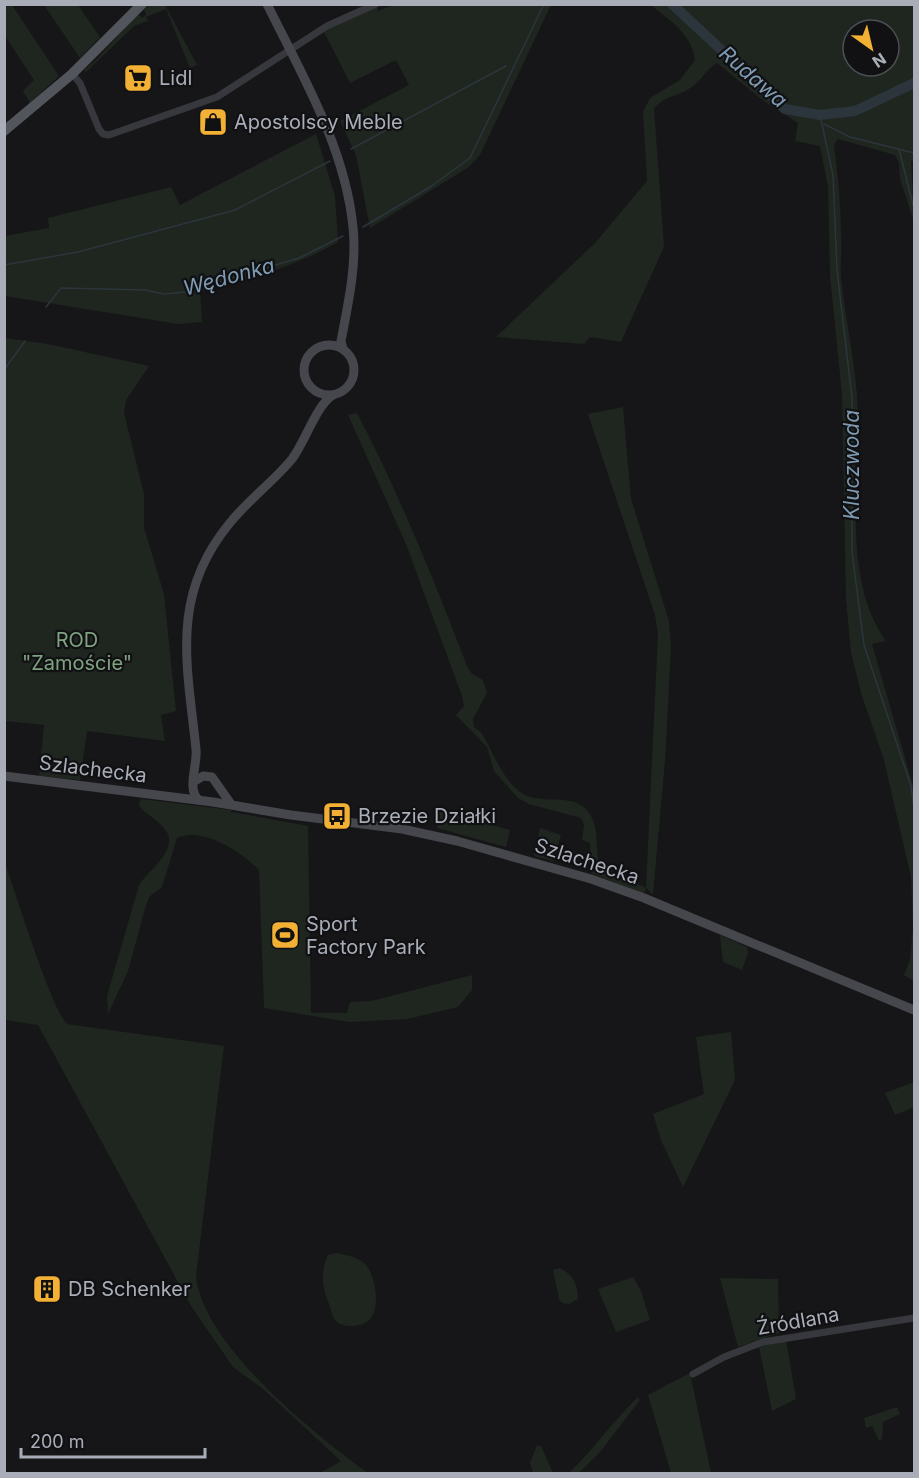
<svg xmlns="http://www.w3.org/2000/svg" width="919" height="1478" viewBox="0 0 919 1478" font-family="Inter,sans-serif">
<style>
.green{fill:#1e261f;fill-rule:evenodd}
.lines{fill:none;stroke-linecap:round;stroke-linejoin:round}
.stream{stroke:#2c353c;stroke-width:1.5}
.river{stroke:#2c353c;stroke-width:10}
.street{stroke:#37383d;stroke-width:7}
.secondary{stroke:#45474d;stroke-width:9}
.primary{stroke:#53555c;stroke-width:10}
.labels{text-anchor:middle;stroke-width:4.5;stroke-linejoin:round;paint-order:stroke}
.poi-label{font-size:20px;fill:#a8adb8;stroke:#111113;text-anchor:start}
.park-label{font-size:20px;fill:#7fa381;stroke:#111113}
.street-label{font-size:20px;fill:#a8adb8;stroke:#111113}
.water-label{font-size:21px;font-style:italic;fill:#7f9bb3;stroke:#111113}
</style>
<rect width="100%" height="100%" fill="#161618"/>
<!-- green -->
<g class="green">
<polygon points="149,4 165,5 197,65 190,68 166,9 146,17 148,21 134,26 86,72 84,70 96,60 135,17 139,15 143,18 146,14 144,10"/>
<polygon points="397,4 551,5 480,155 469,167 370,228 356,155 340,121 409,85 396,60 350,83 324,32 344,20 377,7 378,11"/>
<polygon points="4,5 12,5 59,76 30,103 23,91 34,80 5,36"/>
<polygon points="44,5 78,5 100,37 80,58"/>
<path d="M651,5H914V161H911L914,222L900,179L899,163L895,155L838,139L834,145C838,175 841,206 841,236C842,250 840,264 841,278C845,317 854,356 857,395C862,473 839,575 886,641L872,644L914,789V981L904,975L910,960L913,928L911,877L884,760L861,693L851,652L846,600L842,394L830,276L828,187L820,146L795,141L798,123L761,99L717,63C706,69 702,80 692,87C680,96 663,96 654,109L664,247L621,342L590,337L584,344L496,337L595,243L647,181L643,112L650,98L680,80L695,60C692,34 670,21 651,5ZM853,30H889V66H853Z"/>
<path d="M316,134L335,196L338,242C295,267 248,279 200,292L202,322L178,324L5,296V236L49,228L48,218L171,187L180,205Z"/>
<polygon points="5,338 48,344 149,366 126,400 124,413 144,494 144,528 164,594 176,711 161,715 165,741 87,731 80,780 39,776 44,725 5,721"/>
<path d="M623,407L631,499L669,621L671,647L665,761L653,894L646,888L644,894L591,873L590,843L582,840L584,825L581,818L529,804L518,798L494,771L487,747L456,715L464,706L462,696L406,544L348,415L357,413C400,495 434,580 467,666L472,674L483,680L487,693L473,719L474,727L481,732C493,752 503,781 523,794C544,806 577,790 591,816C599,830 595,847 599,862L607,869L646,888L658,634L655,615L588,414Z"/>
<path d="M141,799L231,810V812L308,826L311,1013H347L350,1002L371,1001L472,975V990L458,1007L407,1019L349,1022L264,1008L259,870C242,852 202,826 177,838L162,887L150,896L146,905L128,971L108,1014L107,996L139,885C149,869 184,847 162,826C154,817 145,814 138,804Z"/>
<polygon points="437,810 510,830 506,847 437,828"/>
<polygon points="540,828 561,835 553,861 534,856"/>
<path d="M5,863C15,891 52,1010 67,1024L224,1046L196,1276C202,1344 315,1435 368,1473H320L341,1461L262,1388L233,1367L191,1306L38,1025L5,1020Z"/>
<polygon points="720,935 747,947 748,953 742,970 723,962"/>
<polygon points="731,1032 735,1080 683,1187 661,1140 653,1114 704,1094 696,1037"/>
<polygon points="914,1082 914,1107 895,1115 885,1093"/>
<path d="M336,1253C346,1255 359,1257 366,1265C375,1276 381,1307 370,1319C363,1327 344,1329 336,1321C332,1317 331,1309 329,1304C322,1286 320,1273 328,1255Z"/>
<path d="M560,1268C574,1276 577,1283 578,1299L569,1304L562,1303L559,1299L553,1270Z"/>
<polygon points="633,1277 641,1291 650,1320 616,1332 598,1289"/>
<polygon points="720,1278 778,1279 779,1333 738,1347"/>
<polygon points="786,1340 796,1399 772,1411 759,1347"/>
<polygon points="690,1373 711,1473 671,1473 648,1395"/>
<path d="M638,1397L640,1400L600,1452L579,1473H569C594,1449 613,1421 638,1397Z"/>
<polygon points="897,1407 900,1414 883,1422 882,1439 879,1441 872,1426 866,1428 864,1418"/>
<polygon points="537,1445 541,1446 553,1473 533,1473 530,1463"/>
</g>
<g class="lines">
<!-- stream -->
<g class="stream">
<polyline points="820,115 833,175 837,270 852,398 852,552 864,645 911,786 914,808"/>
<polyline points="824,124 850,137 914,153"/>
<polyline points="351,149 506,66"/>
<polyline points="899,149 914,209"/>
<polyline points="363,227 430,187 470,158 544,4"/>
<polyline points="4,265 78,252 235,210 330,161"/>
<polyline points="46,307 61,288 145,290 164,294 186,292 299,258 343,236"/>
<polyline points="4,370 25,341"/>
</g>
<!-- river -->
<polyline class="river" points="672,4 785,109 820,115 855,111 914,83"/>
<!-- street -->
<g class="street">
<polyline points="72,74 80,83 99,129 103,134 109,135 217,97 327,26 376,4"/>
<polyline points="693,1374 724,1357 763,1342 914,1318"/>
</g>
<!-- secondary -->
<g class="secondary">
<path d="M267,4C302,75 345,147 353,227C357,265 348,304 341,341L343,349"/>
<circle cx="329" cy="370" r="25"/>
<polyline points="4,776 213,802 291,815 402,829 457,841 591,879 644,898 914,1010"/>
<polyline points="195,781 203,776 212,777 231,804"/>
<path d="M199,800C186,790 198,764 196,749C187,664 170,596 229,524C248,500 273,482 292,459C305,442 317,404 333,395"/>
</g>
<!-- primary -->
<polyline class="primary" points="4,131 72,74 142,4"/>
</g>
<!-- icons -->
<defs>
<g id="supermarket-square" transform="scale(1.5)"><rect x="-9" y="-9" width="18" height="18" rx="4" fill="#f2b134" stroke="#111113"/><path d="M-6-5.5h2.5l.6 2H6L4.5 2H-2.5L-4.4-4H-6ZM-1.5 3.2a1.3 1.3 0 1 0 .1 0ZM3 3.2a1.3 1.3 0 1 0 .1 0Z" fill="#111"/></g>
<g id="shop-square" transform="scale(1.5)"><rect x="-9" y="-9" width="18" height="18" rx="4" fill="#f2b134" stroke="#111113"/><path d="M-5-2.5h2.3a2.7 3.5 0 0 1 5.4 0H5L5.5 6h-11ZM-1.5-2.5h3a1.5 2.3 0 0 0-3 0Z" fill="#111"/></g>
<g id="bus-square" transform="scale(1.5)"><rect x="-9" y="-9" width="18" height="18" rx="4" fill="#f2b134" stroke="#111113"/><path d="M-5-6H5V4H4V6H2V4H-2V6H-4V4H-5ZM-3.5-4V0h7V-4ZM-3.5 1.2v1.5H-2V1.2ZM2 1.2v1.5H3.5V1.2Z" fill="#111"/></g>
<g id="stadium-square" transform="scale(1.5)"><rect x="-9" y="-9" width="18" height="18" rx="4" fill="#f2b134" stroke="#111113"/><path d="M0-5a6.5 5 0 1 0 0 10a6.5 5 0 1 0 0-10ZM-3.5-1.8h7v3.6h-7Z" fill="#111"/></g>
<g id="building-square" transform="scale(1.5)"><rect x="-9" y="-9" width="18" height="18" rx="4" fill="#f2b134" stroke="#111113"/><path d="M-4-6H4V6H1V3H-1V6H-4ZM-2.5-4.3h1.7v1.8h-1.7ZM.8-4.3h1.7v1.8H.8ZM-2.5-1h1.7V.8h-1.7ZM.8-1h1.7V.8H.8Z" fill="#111"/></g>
</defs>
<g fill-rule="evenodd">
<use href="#supermarket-square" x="138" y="78"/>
<use href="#shop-square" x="213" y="122"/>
<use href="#bus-square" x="337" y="816"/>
<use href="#stadium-square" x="285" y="935"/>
<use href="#building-square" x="47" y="1289"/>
</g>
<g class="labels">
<!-- poi labels -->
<g class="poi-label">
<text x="159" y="85">Lidl</text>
<text x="234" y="129">Apostolscy Meble</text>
<text x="358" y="823">Brzezie Działki</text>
<text x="306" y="931">Sport<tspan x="306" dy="23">Factory Park</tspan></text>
<text x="68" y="1296">DB Schenker</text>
</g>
<!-- park labels -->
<g class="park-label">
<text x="77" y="647">ROD<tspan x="77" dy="23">"Zamoście"</tspan></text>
</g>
<!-- street labels -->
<g class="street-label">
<text transform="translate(93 769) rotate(7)" y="7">Szlachecka</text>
<text transform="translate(587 861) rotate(18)" y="7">Szlachecka</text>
<text transform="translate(798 1321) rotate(-10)" y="7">Źródlana</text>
</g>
<!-- water labels -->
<g class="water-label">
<text transform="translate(753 77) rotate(41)" y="7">Rudawa</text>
<text transform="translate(229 277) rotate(-15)" y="7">Wędonka</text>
<text transform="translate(852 465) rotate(-90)" y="7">Kluczwoda</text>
</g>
</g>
<!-- border -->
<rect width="919" height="1478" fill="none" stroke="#a8adb8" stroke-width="12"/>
<!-- north arrow -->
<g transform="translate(871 48) rotate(146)"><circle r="28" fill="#111113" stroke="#4d4f55" stroke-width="1.5"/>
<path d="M0-4.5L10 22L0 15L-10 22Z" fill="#f2b134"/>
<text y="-9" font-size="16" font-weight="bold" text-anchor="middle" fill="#a8adb8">N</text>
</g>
<!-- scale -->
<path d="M21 1448v9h184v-9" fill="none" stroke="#a8adb8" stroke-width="3"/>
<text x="30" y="1448" font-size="18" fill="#a8adb8" stroke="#111113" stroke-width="4.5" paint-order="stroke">200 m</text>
</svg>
